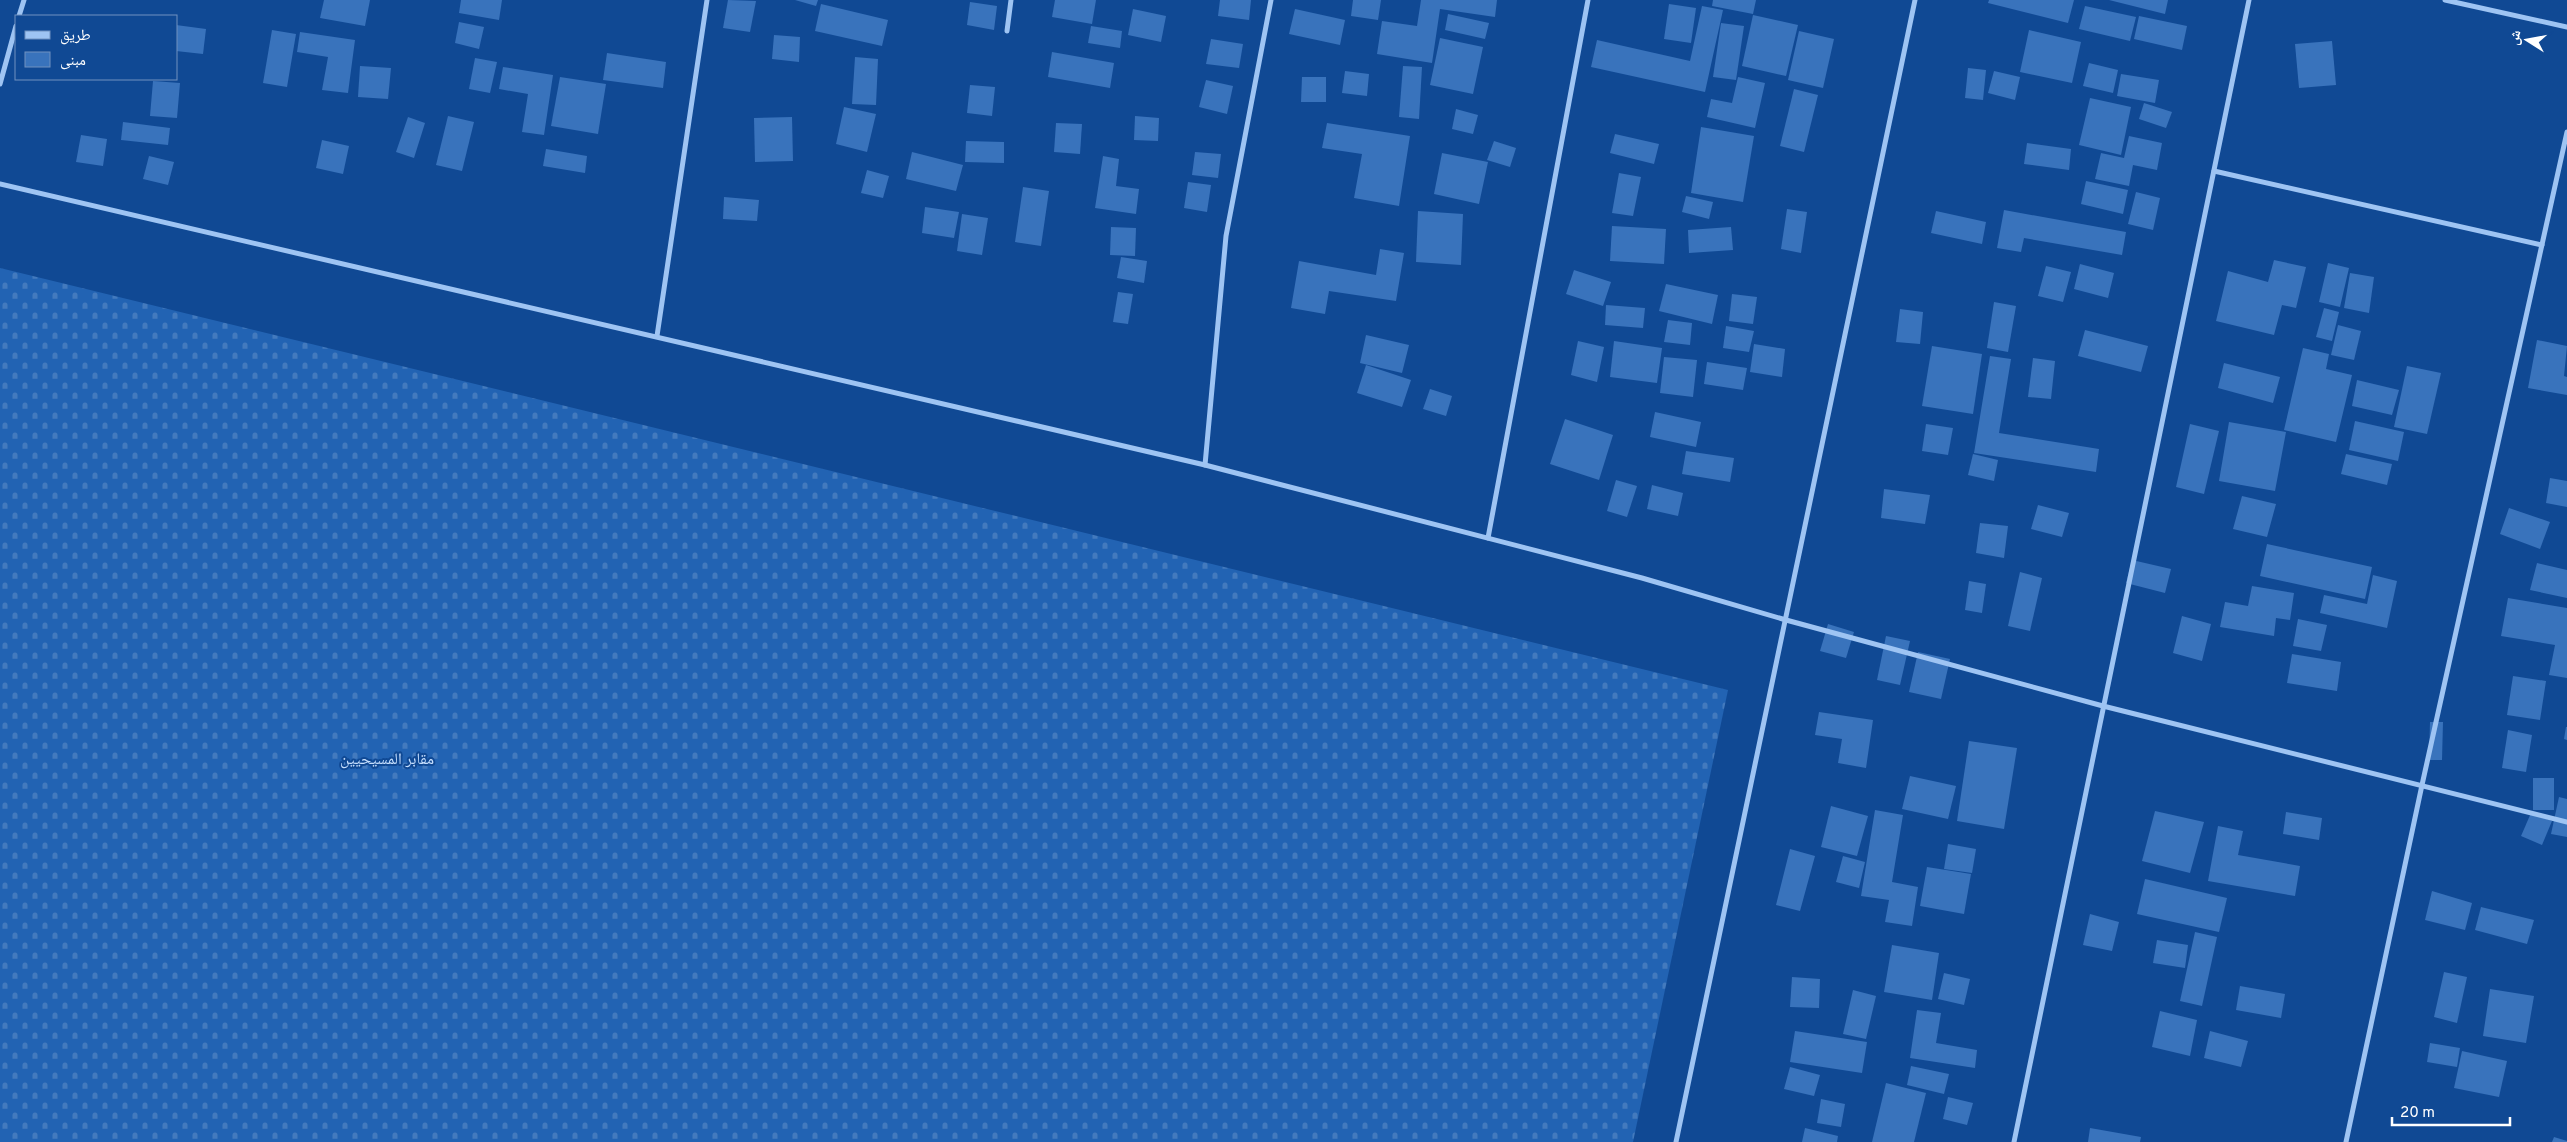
<svg xmlns="http://www.w3.org/2000/svg" width="2567" height="1142" viewBox="0 0 2567 1142" font-family="Overpass,'Noto Naskh Arabic',sans-serif">
<style>
.cemetery{fill:url(#cemetery-stones)}
.building{fill:#3973bc}
.lines{fill:none;stroke-linecap:round;stroke-linejoin:round}
.street{stroke:#9ec4f3;stroke-width:5}
.labels{text-anchor:middle;stroke-width:4;stroke-linejoin:round;paint-order:stroke}
.park-label{font-size:16px;fill:#c6dffe;stroke:#104994}
</style>
<defs>
<pattern id="cemetery-stones" width="16" height="16" patternUnits="userSpaceOnUse" patternTransform="scale(1.25)"><rect width="16" height="16" fill="#2263b3"/><path d="M2 7V4a2 2 0 0 1 4 0v3zM10 15v-3a2 2 0 0 1 4 0v3z" fill="#437abe"/></pattern>
</defs>
<rect width="100%" height="100%" fill="#104994"/>
<!-- cemetery -->
<polygon class="cemetery" points="0,268 1728,690 1633,1142 0,1142"/>
<!-- building -->
<g class="building">
<polygon points="324,0 370,0 365,26 320,18"/>
<polygon points="461,0 502,0 499,20 459,13"/>
<polygon points="728,0 756,1 750,32 723,28"/>
<polygon points="795,0 818,0 816,6"/>
<polygon points="1055,0 1096,0 1092,24 1052,17"/>
<polygon points="1220,0 1251,0 1249,20 1218,16"/>
<polygon points="1353,0 1381,0 1378,20 1351,16"/>
<polygon points="1421,0 1497,0 1495,17 1440,9 1432,63 1377,54 1382,21 1417,26"/>
<polygon points="1713,0 1756,0 1753,14 1712,6"/>
<polygon points="1989,0 2074,0 2068,23 1988,3"/>
<polygon points="2109,0 2168,0 2165,14"/>
<polygon points="970,2 997,6 994,30 967,25"/>
<polygon points="821,4 888,20 882,46 815,31"/>
<polygon points="1669,4 1696,8 1691,43 1664,39"/>
<polygon points="1702,6 1723,10 1705,92 1591,67 1597,40 1690,61"/>
<polygon points="2085,6 2136,17 2130,41 2079,29"/>
<polygon points="1133,9 1166,16 1161,42 1128,35"/>
<polygon points="1295,9 1345,20 1340,45 1289,34"/>
<polygon points="1448,14 1489,23 1485,39 1445,30"/>
<polygon points="1753,15 1798,25 1786,76 1742,66"/>
<polygon points="2139,16 2187,26 2182,50 2134,39"/>
<polygon points="459,22 484,27 479,49 455,43"/>
<polygon points="1721,23 1744,26 1736,80 1713,77"/>
<polygon points="176,25 206,29 203,54 176,51"/>
<polygon points="1091,26 1122,31 1120,48 1088,43"/>
<polygon points="272,30 296,34 287,87 263,83"/>
<polygon points="2029,30 2081,42 2072,83 2020,72"/>
<polygon points="1799,31 1834,39 1823,88 1788,80"/>
<polygon points="300,32 355,40 348,93 322,90 328,57 297,52"/>
<polygon points="774,35 800,37 799,62 772,59"/>
<polygon points="1440,38 1483,47 1473,94 1430,85"/>
<polygon points="1211,39 1243,44 1239,68 1206,64"/>
<polygon points="2332,41 2336,85 2299,88 2295,44"/>
<polygon points="1052,52 1114,63 1110,88 1048,77"/>
<polygon points="607,53 666,62 663,88 603,80"/>
<polygon points="855,57 878,59 876,105 852,104"/>
<polygon points="475,58 497,62 490,93 469,89"/>
<polygon points="2089,63 2118,70 2113,93 2083,86"/>
<polygon points="360,66 391,68 388,99 358,97"/>
<polygon points="1403,66 1422,67 1419,119 1399,117"/>
<polygon points="503,67 553,75 544,135 522,132 528,94 499,89"/>
<polygon points="1968,68 1986,70 1983,100 1965,98"/>
<polygon points="1345,71 1369,74 1367,96 1342,93"/>
<polygon points="1994,71 2020,77 2015,100 1988,93"/>
<polygon points="2121,74 2159,80 2155,103 2117,96"/>
<polygon points="560,77 606,84 598,134 551,126"/>
<polygon points="1302,77 1326,77 1326,102 1301,102"/>
<polygon points="1738,77 1765,83 1755,128 1707,117 1711,99 1732,103"/>
<polygon points="1206,80 1233,86 1227,114 1199,107"/>
<polygon points="153,81 180,83 177,118 150,116"/>
<polygon points="970,85 995,87 992,116 967,113"/>
<polygon points="1794,89 1818,95 1804,152 1780,146"/>
<polygon points="2090,98 2131,107 2121,155 2079,145"/>
<polygon points="2144,103 2172,112 2166,128 2139,119"/>
<polygon points="844,107 876,114 867,152 836,144"/>
<polygon points="1456,109 1478,115 1473,134 1452,129"/>
<polygon points="448,116 474,122 462,171 436,165"/>
<polygon points="1135,116 1159,118 1158,141 1134,140"/>
<polygon points="408,117 425,123 414,158 396,152"/>
<polygon points="792,117 793,161 755,162 754,118"/>
<polygon points="123,122 170,128 168,145 121,140"/>
<polygon points="1056,123 1082,124 1080,154 1054,152"/>
<polygon points="1327,123 1410,136 1399,206 1354,198 1362,154 1322,148"/>
<polygon points="1701,127 1754,136 1743,202 1691,193"/>
<polygon points="1615,134 1659,144 1654,164 1610,153"/>
<polygon points="81,135 107,139 103,166 76,162"/>
<polygon points="2129,136 2162,143 2157,170 2133,165 2129,186 2095,179 2101,153 2124,158"/>
<polygon points="322,140 349,146 343,174 316,168"/>
<polygon points="966,141 1004,142 1004,163 965,162"/>
<polygon points="1494,141 1516,148 1510,167 1487,160"/>
<polygon points="2027,143 2071,149 2069,170 2024,164"/>
<polygon points="546,149 587,156 585,173 543,166"/>
<polygon points="912,152 963,165 956,191 906,179"/>
<polygon points="1195,152 1221,154 1218,178 1192,175"/>
<polygon points="1442,153 1488,162 1479,204 1434,194"/>
<polygon points="149,156 174,162 168,185 143,179"/>
<polygon points="1103,156 1119,159 1116,186 1139,189 1136,214 1095,208"/>
<polygon points="867,170 889,176 883,198 861,193"/>
<polygon points="1619,173 1641,177 1633,216 1612,213"/>
<polygon points="2086,181 2128,190 2123,214 2081,204"/>
<polygon points="1188,182 1211,185 1207,212 1184,208"/>
<polygon points="1023,187 1049,191 1041,246 1015,242"/>
<polygon points="2136,192 2160,198 2153,230 2128,224"/>
<polygon points="1686,196 1713,202 1709,219 1682,212"/>
<polygon points="724,197 759,200 757,221 723,219"/>
<polygon points="925,207 959,212 954,238 922,233"/>
<polygon points="1787,209 1807,212 1801,253 1781,249"/>
<polygon points="2004,210 2126,232 2122,255 2024,238 2021,252 1997,248"/>
<polygon points="1418,211 1463,214 1461,265 1416,262"/>
<polygon points="1936,211 1986,222 1982,244 1931,233"/>
<polygon points="962,214 988,218 982,255 957,251"/>
<polygon points="1612,226 1666,229 1664,264 1610,261"/>
<polygon points="1111,227 1136,228 1135,256 1110,255"/>
<polygon points="1731,227 1733,250 1689,253 1688,230"/>
<polygon points="1380,249 1404,253 1396,301 1329,291 1325,314 1291,308 1299,261 1376,275"/>
<polygon points="1121,257 1147,261 1144,283 1117,278"/>
<polygon points="2274,260 2306,267 2296,308 2282,305 2274,335 2216,321 2228,271 2268,282"/>
<polygon points="2328,263 2349,268 2340,307 2319,302"/>
<polygon points="2080,264 2114,273 2108,298 2074,289"/>
<polygon points="2046,266 2071,272 2063,302 2038,296"/>
<polygon points="1574,270 1611,282 1603,306 1566,294"/>
<polygon points="2350,273 2374,277 2369,313 2344,308"/>
<polygon points="1666,284 1718,295 1712,324 1659,311"/>
<polygon points="1118,292 1133,294 1128,324 1113,322"/>
<polygon points="1732,294 1757,297 1753,324 1729,321"/>
<polygon points="1994,302 2016,306 2008,352 1987,348"/>
<polygon points="1606,305 1645,308 1643,328 1605,325"/>
<polygon points="2324,308 2339,312 2332,341 2316,337"/>
<polygon points="1900,309 1923,312 1920,344 1896,342"/>
<polygon points="1668,320 1692,323 1690,345 1664,342"/>
<polygon points="2338,325 2361,331 2354,360 2331,355"/>
<polygon points="1726,326 1754,331 1749,352 1723,348"/>
<polygon points="2085,330 2148,346 2141,372 2078,356"/>
<polygon points="1366,335 1409,345 1402,373 1360,363"/>
<polygon points="2537,340 2567,346 2564,376 2567,377 2567,395 2528,388"/>
<polygon points="1578,341 1604,347 1597,382 1571,375"/>
<polygon points="1614,341 1662,348 1657,383 1610,377"/>
<polygon points="1754,344 1785,349 1782,377 1750,372"/>
<polygon points="1932,346 1982,354 1973,414 1922,406"/>
<polygon points="2303,348 2329,354 2326,369 2352,375 2336,442 2284,430"/>
<polygon points="1990,356 2011,359 1999,433 2099,449 2096,472 1974,453"/>
<polygon points="1664,357 1697,360 1693,397 1660,393"/>
<polygon points="2033,358 2055,361 2051,399 2028,397"/>
<polygon points="1707,362 1747,368 1743,390 1704,384"/>
<polygon points="2224,363 2280,377 2273,403 2218,388"/>
<polygon points="1366,365 1411,380 1402,407 1357,393"/>
<polygon points="2407,366 2441,373 2427,434 2394,427"/>
<polygon points="2357,380 2399,390 2392,415 2352,406"/>
<polygon points="1430,389 1452,396 1446,416 1423,409"/>
<polygon points="1655,412 1701,422 1696,447 1650,437"/>
<polygon points="1565,419 1613,435 1599,480 1550,464"/>
<polygon points="2355,421 2404,432 2398,461 2349,450"/>
<polygon points="2229,422 2286,432 2275,491 2219,481"/>
<polygon points="1926,424 1953,428 1948,455 1922,451"/>
<polygon points="2190,424 2219,431 2204,494 2176,487"/>
<polygon points="1686,451 1734,458 1730,482 1682,474"/>
<polygon points="1973,454 1998,460 1994,481 1968,475"/>
<polygon points="2346,454 2392,464 2387,485 2341,474"/>
<polygon points="2550,478 2567,481 2567,507 2546,503"/>
<polygon points="1616,480 1637,486 1627,517 1607,511"/>
<polygon points="1652,485 1683,493 1678,516 1647,509"/>
<polygon points="1884,489 1930,495 1925,524 1881,518"/>
<polygon points="2242,496 2276,504 2267,537 2233,529"/>
<polygon points="2038,505 2069,513 2062,537 2031,529"/>
<polygon points="2509,508 2550,522 2540,549 2500,534"/>
<polygon points="1980,523 2008,526 2004,558 1976,553"/>
<polygon points="2267,544 2372,567 2365,599 2260,576"/>
<polygon points="2132,560 2171,569 2165,593 2126,583"/>
<polygon points="2537,563 2567,570 2567,598 2530,590"/>
<polygon points="2020,572 2042,578 2030,631 2008,626"/>
<polygon points="2373,575 2397,581 2387,628 2320,613 2324,595 2367,604"/>
<polygon points="1969,581 1986,584 1982,613 1965,610"/>
<polygon points="2252,586 2294,593 2290,620 2276,618 2274,636 2220,627 2225,602 2248,606"/>
<polygon points="2508,598 2567,608 2567,678 2549,675 2555,645 2501,636"/>
<polygon points="2182,616 2211,624 2202,661 2173,653"/>
<polygon points="2298,619 2327,625 2321,651 2293,646"/>
<polygon points="1828,624 1854,632 1846,658 1820,651"/>
<polygon points="1886,636 1910,641 1900,685 1877,680"/>
<polygon points="1918,652 1950,659 1941,699 1909,692"/>
<polygon points="2292,654 2341,662 2337,691 2287,683"/>
<polygon points="2513,676 2546,681 2540,720 2507,715"/>
<polygon points="1819,712 1873,720 1866,768 1838,763 1842,739 1815,735"/>
<polygon points="2430,722 2443,722 2442,760 2429,760"/>
<polygon points="2566,727 2567,727 2567,740 2564,739"/>
<polygon points="2508,730 2532,735 2526,772 2502,768"/>
<polygon points="1969,741 2017,748 2004,829 1957,821"/>
<polygon points="1910,776 1956,786 1948,819 1902,809"/>
<rect x="2533" y="778" width="21" height="32"/>
<polygon points="2559,797 2567,799 2567,837 2551,834"/>
<polygon points="1831,806 1868,816 1857,856 1821,847"/>
<polygon points="1875,810 1903,815 1892,882 1918,887 1912,926 1885,922 1889,900 1861,896"/>
<polygon points="2155,811 2204,822 2190,873 2142,861"/>
<polygon points="2286,812 2322,818 2319,840 2283,834"/>
<polygon points="2531,813 2552,821 2542,845 2521,836"/>
<polygon points="2218,826 2243,831 2238,855 2300,866 2295,896 2208,881"/>
<polygon points="1948,844 1976,849 1972,873 1944,869"/>
<polygon points="1790,849 1815,856 1800,911 1776,905"/>
<polygon points="1843,856 1865,862 1859,888 1836,882"/>
<polygon points="1927,867 1971,874 1964,914 1920,906"/>
<polygon points="2145,879 2227,898 2219,932 2137,914"/>
<polygon points="2432,891 2472,903 2465,930 2425,920"/>
<polygon points="2481,907 2534,920 2527,944 2475,930"/>
<polygon points="2090,914 2119,922 2112,951 2083,945"/>
<polygon points="2195,932 2217,937 2202,1006 2180,1001"/>
<polygon points="2157,940 2188,945 2185,968 2153,963"/>
<polygon points="1892,945 1939,953 1932,1000 1884,992"/>
<polygon points="2444,972 2467,977 2457,1023 2434,1017"/>
<polygon points="1944,973 1970,979 1964,1005 1938,999"/>
<polygon points="1792,977 1820,979 1819,1008 1790,1007"/>
<polygon points="2240,986 2285,994 2281,1018 2236,1010"/>
<polygon points="2490,989 2534,996 2526,1043 2483,1036"/>
<polygon points="1853,990 1876,996 1866,1039 1843,1034"/>
<polygon points="1917,1010 1941,1013 1936,1043 1977,1050 1975,1068 1910,1058"/>
<polygon points="2160,1011 2197,1020 2190,1056 2152,1047"/>
<polygon points="1795,1031 1867,1042 1862,1073 1790,1062"/>
<polygon points="2210,1031 2248,1041 2241,1067 2204,1058"/>
<polygon points="2430,1043 2460,1048 2457,1067 2427,1062"/>
<polygon points="2462,1051 2507,1061 2499,1097 2454,1088"/>
<polygon points="1911,1066 1949,1074 1944,1094 1907,1085"/>
<polygon points="1790,1067 1820,1075 1814,1096 1784,1089"/>
<polygon points="1886,1083 1926,1093 1914,1142 1872,1142"/>
<polygon points="1948,1097 1973,1103 1967,1125 1943,1119"/>
<polygon points="1821,1099 1845,1104 1841,1127 1817,1123"/>
<polygon points="1805,1128 1838,1136 1837,1142 1802,1142"/>
<polygon points="2090,1128 2141,1137 2140,1142 2088,1142"/>
<polygon points="2554,1137 2567,1141 2567,1142 2552,1142"/>
</g>
<g class="lines">
<!-- street -->
<g class="street">
<polyline points="2445,0 2567,27"/>
<polyline points="19,16 24,0"/>
<polyline points="1007,31 1011,0"/>
<polyline points="0,84 16,26"/>
<polyline points="2214,171 2542,245"/>
<polyline points="0,184 1205,465 1642,578 1786,620 2103,706 2567,822"/>
<polyline points="657,336 707,0"/>
<polyline points="1205,465 1226,236 1271,0"/>
<polyline points="1488,538 1588,0"/>
<polyline points="1676,1142 1915,0"/>
<polyline points="2014,1142 2249,0"/>
<polyline points="2346,1142 2422,785 2567,132"/>
</g>
</g>
<g class="labels">
<!-- park labels -->
<g class="park-label">
<text x="387" y="764">مقابر المسيحيين</text>
</g>
</g>
<!-- legend -->
<rect x="15" y="15" width="162" height="65" fill="#104994" stroke="#7092bf"/>
<rect x="25" y="31" width="25" height="8" fill="#9ec4f3" stroke="#7092bf"/>
<text x="60" y="40" font-size="15" fill="#ffffff">طريق</text>
<rect x="25" y="52" width="25" height="15" fill="#3973bc" stroke="#7092bf"/>
<text x="60" y="65" font-size="15" fill="#ffffff">مبنى</text>
<!-- north arrow -->
<g transform="translate(2527 40) rotate(281)" stroke="#104994" stroke-width="4" paint-order="stroke">
<path d="M0-4L9 19L0 12L-9 19Z" fill="#ffffff"/>
<text y="-8" font-size="14" font-weight="bold" text-anchor="middle" fill="#ffffff">ش</text>
</g>
<!-- scale -->
<path d="M2392 1117v8h118v-8" fill="none" stroke="#ffffff" stroke-width="2.5"/>
<text x="2400" y="1117" font-size="15" fill="#ffffff" stroke="#104994" stroke-width="4" paint-order="stroke">20 m</text>
</svg>
